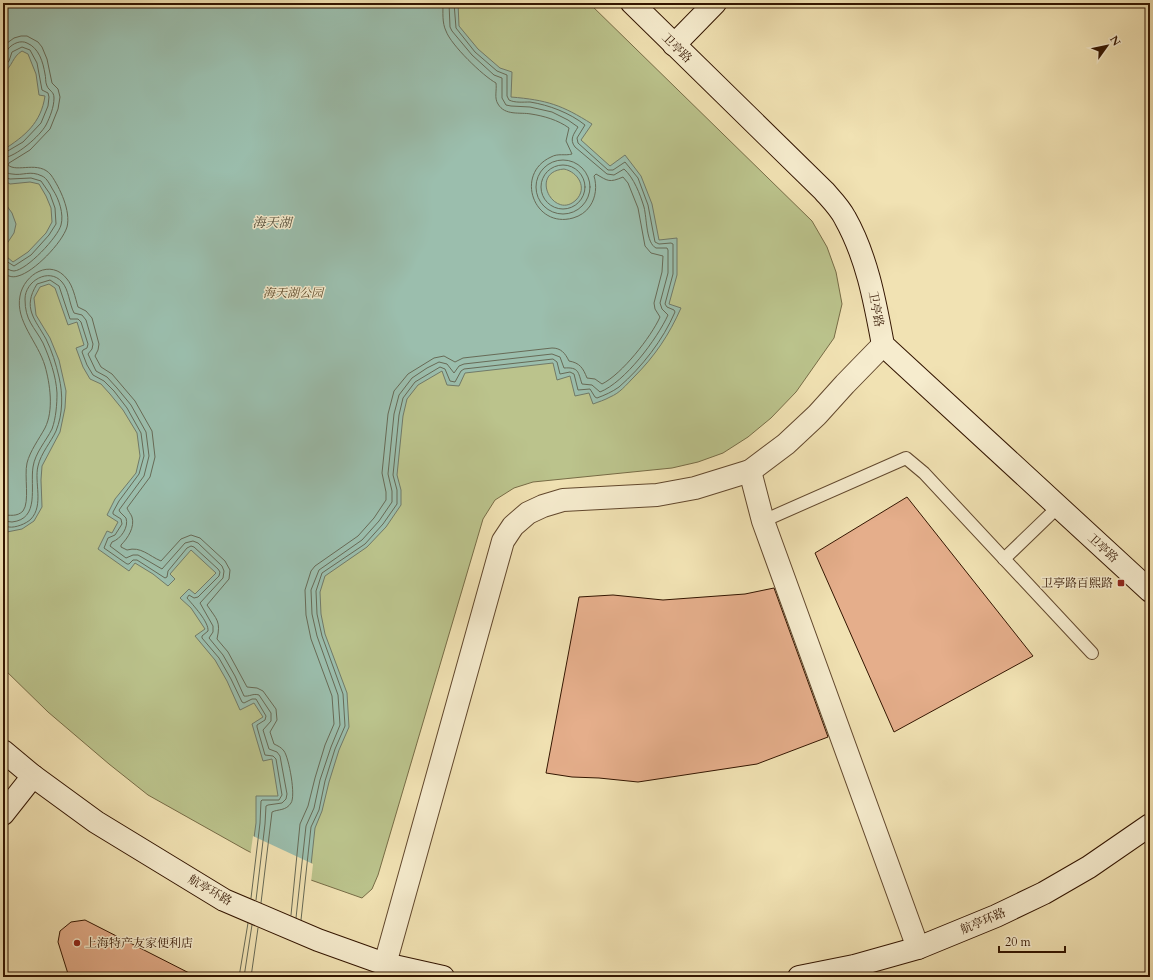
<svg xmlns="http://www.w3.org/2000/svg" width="1153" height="980" viewBox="0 0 1153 980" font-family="Cardo,'Noto Serif SC',serif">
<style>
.green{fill:#bbc38c;stroke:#776c46}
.water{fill:#9bbead;stroke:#717a68;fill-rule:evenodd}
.pier{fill:#f1e2b3}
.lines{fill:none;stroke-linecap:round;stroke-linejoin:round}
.shore{stroke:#676a56;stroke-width:1}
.building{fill:#e5ae8b;stroke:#331500}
.lane-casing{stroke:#62482d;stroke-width:14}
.street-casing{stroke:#62482d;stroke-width:24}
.secondary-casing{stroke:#331500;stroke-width:24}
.lane{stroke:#f6ecce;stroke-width:12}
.street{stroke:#f6ecce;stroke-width:22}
.secondary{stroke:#f6ecce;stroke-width:22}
.poi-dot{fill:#8f2418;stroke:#f6ecce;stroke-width:1.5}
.labels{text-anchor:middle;stroke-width:3;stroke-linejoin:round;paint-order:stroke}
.street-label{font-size:12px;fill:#331500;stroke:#f6ecce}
.park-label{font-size:12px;font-style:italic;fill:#5c492a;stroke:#f6ecce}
.poi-label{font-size:12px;fill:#331500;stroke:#f6ecce;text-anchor:end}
.water-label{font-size:13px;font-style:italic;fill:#57503d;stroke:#f6ecce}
</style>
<rect width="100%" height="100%" fill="#f1e2b3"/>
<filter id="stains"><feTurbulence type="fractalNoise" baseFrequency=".005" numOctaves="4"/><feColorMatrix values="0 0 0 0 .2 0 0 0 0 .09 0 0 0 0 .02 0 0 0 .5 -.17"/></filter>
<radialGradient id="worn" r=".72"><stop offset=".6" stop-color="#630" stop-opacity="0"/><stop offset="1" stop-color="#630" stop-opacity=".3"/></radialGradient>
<!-- green -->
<polygon class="green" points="3,3 589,3 812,221 827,247 836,272 842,304 834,338 796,392 771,418 748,437 723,453 698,462 672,468 533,482 514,488 495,500 483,519 378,875 372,889 362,898 291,873 246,850 148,795 109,764 48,712 3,668"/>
<!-- water -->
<path class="water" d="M7,3H458L459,26L478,49L500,68L512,72L511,97C547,100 562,105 592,124L581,140L610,166L625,155L641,176L652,204L659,240L677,238V275L669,304L681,308C669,335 655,356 634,377C626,385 620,393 610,397C605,400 598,402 593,404L589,393L575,396L570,376L557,380L553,363L465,373L459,386L447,385L442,371L418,385L407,399L403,416L397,475L401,490V505L386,527L367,547L325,576L320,592L321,614L325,634L347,693L349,727L339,750L329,782L322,811L315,828L305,921L294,977H235L256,823V796H278L272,759L263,761L252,724L263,717L254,703L240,710L227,681L215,660L195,636L205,629L191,608L180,598L189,589L195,594L216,573L191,550L170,574L175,579L168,586L153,574L135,563L129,571L98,549L107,531L112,533L118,522L107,515L115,499L136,473L140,456L137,433L123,410L110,394L101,384L90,379L83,367L76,348L84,345L77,322L68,325L55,288L49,284L40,287L34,298L36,315L50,338L59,360L66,391L65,408L60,432L42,466L41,480L42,507L34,521L22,529L7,532L3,529V206H7L12,213L16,224L14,233L4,248L7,257L13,262L28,252L46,233L52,222L51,208L46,196L39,184L30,182L10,184L3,180V150C25,136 41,123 45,96L39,95L36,74L28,54L22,51C12,57 13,66 3,73V9ZM564,169C578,172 588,188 576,200C554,221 528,172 564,169Z"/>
<!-- pier -->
<polygon class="pier" points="253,836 313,864 307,921 296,977 233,976"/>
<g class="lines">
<!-- shore -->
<g class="shore">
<path d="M3,46L14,38L21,36H27L38,42L42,47L47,59L52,83L58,89L60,97L58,109L50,129L30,150L9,163L8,165C17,173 39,160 51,175C60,188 71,211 67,227C62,243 34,272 18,276C12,278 8,276 3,273"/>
<path d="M3,60C5,57 6,52 8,49C13,43 21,40 27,43C39,48 43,62 45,74C46,77 45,82 47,86C49,91 54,91 54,98C54,107 50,117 46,125C40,136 16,157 3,158"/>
<polyline points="3,68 9,61 12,52 22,47 30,50 37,63 42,90 48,93 49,97 48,106 41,123 23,142 6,152 3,153"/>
<circle cx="563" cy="187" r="27"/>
<circle cx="563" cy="187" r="22"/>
<path d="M3,172C6,172 9,174 12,174C23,176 30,170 42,176C47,178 50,185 53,190C59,199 64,214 61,225C58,237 27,270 14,271C10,271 6,268 3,266"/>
<polyline points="3,177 10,179 31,178 41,181 50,194 55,208 56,224 49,235 31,255 14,266 3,259"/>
<path d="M3,515C10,515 17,517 23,511C30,502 24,476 27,463C30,451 39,439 45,428C54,410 50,384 45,366C38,342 15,321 20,296C24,274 51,258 67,279C73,286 75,297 78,307L86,311L92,318L99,344L98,350L95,356L101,367L112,374L135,401L152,431L155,457L150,477L127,508C128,511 131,514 132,517C135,527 128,538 121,545V547L127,550C141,546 149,556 161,561L181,539L191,535L200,538L225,561L230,570L229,579L207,605C217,620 221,621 217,639L228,652L247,687L257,688L263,691L276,709L277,720L270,732L274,744C278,746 281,747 284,751C289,758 296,796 291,803C286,811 278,809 272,812L261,903"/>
<path d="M3,521C6,521 9,522 12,522C40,519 30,487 33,467C35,453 46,441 52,429C56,418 57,404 57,393C56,376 50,359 43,343C34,326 25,321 25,299C25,281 49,267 62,282C69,290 69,303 74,313L82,315L86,320L93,344L92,349L88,354L96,371L107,377L117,388L131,405L146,432L149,456L144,476L119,510L120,512L126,518C129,527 121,539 112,542L110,546L126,558L133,555H138L162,569L185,543L193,541L198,543L222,566L224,571L223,578L200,603L213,626V632L209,638L223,655L235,676L244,696C249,697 253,693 259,695L271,713V721L263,730L269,749L277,752L280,756L287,794L286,799L282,803L268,805L266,806L265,824L256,900"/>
<path d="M3,526C5,526 7,527 9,527C15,528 26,524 31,519C44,505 34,482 38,466C41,453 51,442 56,431C63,414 63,394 59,377C56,364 52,351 46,339C35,319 22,308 37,284L50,280L59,286L70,319H78L81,322L88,344L87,348L83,350L82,352L87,365L93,375L104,381L114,391L127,408L141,433L144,456L139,474L119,501L113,512V514L121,519L122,524L115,535L108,538L104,548L127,564H129L133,560H137L165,578L167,577L168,571L187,548L191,546L194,547L218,569L220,572L219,576L198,597L194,598L189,595L187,598C193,605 209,622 208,631L202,636V638L219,658L231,679L242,702L244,703L252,699H256L266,716L265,720L257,725V727L265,755L273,756L276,759L282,795L279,800H262L261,801L260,823L251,898"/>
<path d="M291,915L300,824L308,806L315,778L325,745L334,724L332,696L311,639L306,615L305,590L311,571L315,566L358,536L374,518L386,500V492L382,473L388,414L394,391L408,374L434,358L444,356L455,362L463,358L552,348C561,348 565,353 569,361C580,363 583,368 587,378L595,379L602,384C622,374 651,337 660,317L655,309L654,303L662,272L663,256L651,253L645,246L638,208L628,183L623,177C609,183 608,181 596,174L594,176C597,186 596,197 590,206C586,212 580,216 573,218C534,229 514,174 551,157C558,153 565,156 572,154L566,141L569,128C558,120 544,116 531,114C520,112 505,116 498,104C494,98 497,90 496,83C483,76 451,45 446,31C442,23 443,12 443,3"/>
<path d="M296,918L306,826L314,808L320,780L331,747L340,725L338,695L317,636L312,614L311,590L319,570L362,540L379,521L392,502V491L388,474L394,414L399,395L412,378L427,368L439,362L447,364L454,373L459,366L464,364L552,354L560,357L564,368C579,367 578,372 582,384L592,385L600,392C625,382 657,339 668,315L662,309L660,303L668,273V250L667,248H656C646,243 647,219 644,207C640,194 634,178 624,169L614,175L607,174L575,147C569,139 574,134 578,127L568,120L552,112L530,107L511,106L506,105L502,98V78L494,75L472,55L452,31L450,27L449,3"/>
<path d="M301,920L311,827L319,810L325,781L335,749L345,726L343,694L322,636L317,614L316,591L322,573L365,544L383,524L397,504V490L393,475L399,415L403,398L415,382L440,367L445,369L450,381L455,382L461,371L464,369L553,359L557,362L560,374L570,372L574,374L578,390L590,389L595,397L597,398C605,395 612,392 619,387C642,367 663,340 675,312L674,310L667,307L665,304L673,274V244L671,243L659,244L655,242L648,205L638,178L625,162L613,170H608L578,143L577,138L585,125C570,113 549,105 530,102C523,102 515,103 509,100L507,96V75L497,71L475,52L456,28L454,3"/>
<polyline points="239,977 248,923"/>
<polyline points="244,977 252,925"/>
<polyline points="251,977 258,928"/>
</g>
</g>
<!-- building -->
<g class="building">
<polygon points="907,497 1033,656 894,732 815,553"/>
<polygon points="774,588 828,737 757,764 638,782 599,778 572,777 546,773 579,597 613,595 663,600 745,594"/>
<polygon points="85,920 197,977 69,977 58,942 60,931 71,922"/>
</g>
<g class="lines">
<!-- lane casing -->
<g class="lane-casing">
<g id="lane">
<polyline points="763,521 906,458 924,473 1092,653"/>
<polyline points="1004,559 1058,507"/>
</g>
</g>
<!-- street casing -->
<g class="street-casing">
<g id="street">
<polyline points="750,471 763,521 918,948"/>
<polyline points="385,964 503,541 513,526 528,513 543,506 563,500 657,495 695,488 750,471 786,444 817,415 845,384 883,345"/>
</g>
</g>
<!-- secondary casing -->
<g class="secondary-casing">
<g id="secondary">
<path d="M632,3L824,191C831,199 840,208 845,218C867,257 875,302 883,345L1150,591"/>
<polyline points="674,45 715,3"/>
<polyline points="3,751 33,776 96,822 224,900 318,940 385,964 443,977"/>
<polyline points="3,814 33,776"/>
<polyline points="799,977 854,966 918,948 996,916 1044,893 1089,867 1150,825"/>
</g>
</g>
<!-- lane -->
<use href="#lane" class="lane"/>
<!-- street -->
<use href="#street" class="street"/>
<!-- secondary -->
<use href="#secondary" class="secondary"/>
</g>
<!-- markers -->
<g class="poi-dot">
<rect x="1117" y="579" width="8" height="8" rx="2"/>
<circle cx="77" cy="943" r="4"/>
</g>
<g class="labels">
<!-- street labels -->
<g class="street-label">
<text transform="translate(677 48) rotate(44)" y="4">卫亭路</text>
<text transform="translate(876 309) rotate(79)" y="4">卫亭路</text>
<text transform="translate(1103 548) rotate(42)" y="4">卫亭路</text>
<text transform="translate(210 890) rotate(30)" y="4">航亭环路</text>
<text transform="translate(983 921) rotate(-23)" y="4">航亭环路</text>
</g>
<!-- park labels -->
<g class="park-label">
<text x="293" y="297">海天湖公园</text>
</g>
<!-- poi labels -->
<g class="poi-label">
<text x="1113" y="587">卫亭路百熙路</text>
<text x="85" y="947" text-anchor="start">上海特产友家便利店</text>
</g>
<!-- water labels -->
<g class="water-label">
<text x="272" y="227">海天湖</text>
</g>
</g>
<!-- margin -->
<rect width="1153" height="980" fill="none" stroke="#f1e2b3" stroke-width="16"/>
<rect x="4" y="4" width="1145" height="972" fill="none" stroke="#331500" stroke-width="2"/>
<rect x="8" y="8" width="1137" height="964" fill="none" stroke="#331500"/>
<!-- north arrow -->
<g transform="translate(1107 46) rotate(57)" stroke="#f6ecce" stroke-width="3" paint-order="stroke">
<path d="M0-3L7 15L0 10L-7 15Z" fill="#331500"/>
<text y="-6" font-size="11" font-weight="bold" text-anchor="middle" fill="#331500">N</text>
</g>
<!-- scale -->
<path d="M999 946v6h66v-6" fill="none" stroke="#331500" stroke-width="2"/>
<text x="1005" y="946" font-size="12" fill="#331500" stroke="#f6ecce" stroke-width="3" paint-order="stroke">20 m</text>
<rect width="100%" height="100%" filter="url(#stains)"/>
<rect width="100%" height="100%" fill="url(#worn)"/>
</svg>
